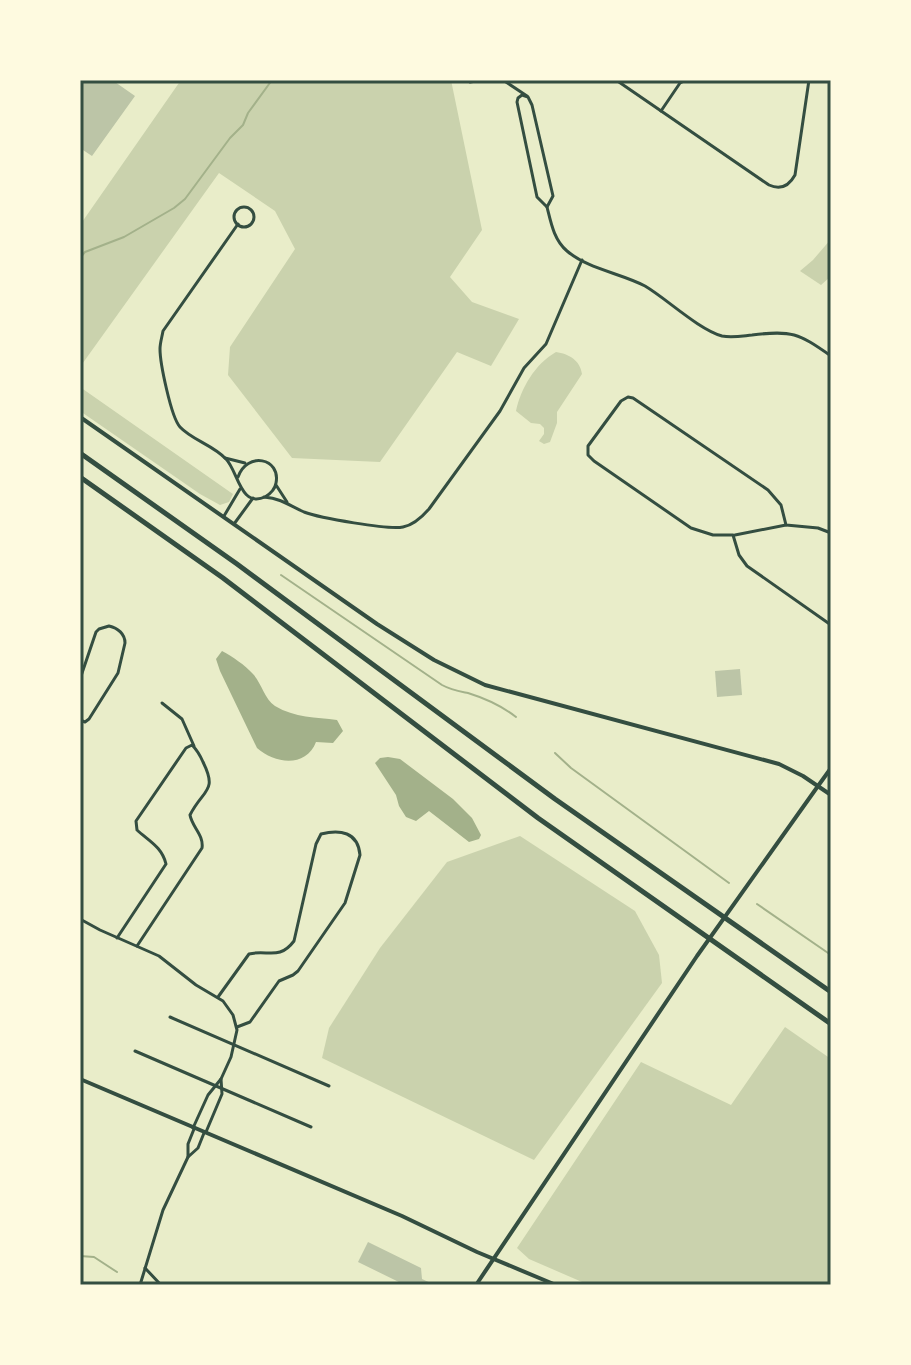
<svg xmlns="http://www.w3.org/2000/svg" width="911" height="1365" viewBox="0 0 911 1365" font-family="Rubik,sans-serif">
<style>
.green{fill:#cad2ad}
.water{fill:#a3b18a}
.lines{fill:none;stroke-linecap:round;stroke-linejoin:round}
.stream{stroke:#a3b18a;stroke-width:2}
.building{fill:#bcc5a7}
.minor{stroke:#344e41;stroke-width:3}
.tertiary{stroke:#344e41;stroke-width:4}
.secondary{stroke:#344e41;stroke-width:4}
.motorway{stroke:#344e41;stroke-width:5}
.neatline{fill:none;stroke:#344e41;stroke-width:3}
</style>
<rect width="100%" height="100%" fill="#e9edc9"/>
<!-- green -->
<g class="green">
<polygon points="181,80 451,80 482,230 450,277 472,302 519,319 491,366 457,352 380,462 292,458 228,375 230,347 295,249 275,211 219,173 80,367 80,225"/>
<polygon points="831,239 831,276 821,285 800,271 813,260"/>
<path d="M556,352C569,354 580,360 582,374L557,412V423L550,442L544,444L539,441L544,434V428L540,424L531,423L516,411C521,388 535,364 556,352Z"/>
<polygon points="80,387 230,492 233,494 229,502 220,505 200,494 80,411"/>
<polygon points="520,836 635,911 659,955 662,983 534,1160 322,1058 329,1028 380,948 447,862"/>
<polygon points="785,1027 831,1059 831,1285 589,1285 529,1259 517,1248 641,1062 731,1105"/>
</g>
<!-- water -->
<g class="water">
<path d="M222,651C233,657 245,665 253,674C262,684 264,698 275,706C295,718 316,717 337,720L343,731L333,743L316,742C306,768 275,764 257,748L220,671L216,659Z"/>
<polygon points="388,757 400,759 453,799 472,818 481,835 479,839 469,842 429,811 416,821 406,817 399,806 396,795 375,763 380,758"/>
</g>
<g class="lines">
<!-- stream -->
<g class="stream">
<polyline points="80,258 85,252 124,237 174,208 185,199 230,138 243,125 248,113 272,80"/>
<path d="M281,575L442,685C451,690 458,691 468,693C484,698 502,706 516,717"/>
<polyline points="555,753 571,768 729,883"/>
<polyline points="757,904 831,955"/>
<polyline points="80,1256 94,1257 117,1272"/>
</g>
</g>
<!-- building -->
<g class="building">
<polygon points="80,80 116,80 115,82 135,96 92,156 80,148"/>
<polygon points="740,669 742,695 717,697 715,671"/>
<polygon points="368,1242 421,1268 422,1279 435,1285 405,1285 358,1262"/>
</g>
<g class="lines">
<!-- minor -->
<g class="minor">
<polyline points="503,80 527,96"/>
<path d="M616,80L769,185C780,190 789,186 795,175L809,80"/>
<polyline points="470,82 482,80"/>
<polygon points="522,95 528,97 532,105 553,196 547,207 537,197 517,102 518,98"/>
<polyline points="661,111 680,83 686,80"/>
<path d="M547,207C551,223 554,240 567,251C588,269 620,273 645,286C667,299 698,329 722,336C732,338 742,336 752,335C792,330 798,333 831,356"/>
<circle cx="244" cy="217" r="10"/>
<polyline points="225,458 245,463"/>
<path d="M238,477C247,451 281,458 276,483C275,489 270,494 265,497C240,508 238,471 226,459C213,445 192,440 180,427C171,417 160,363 160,349C160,343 162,337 163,331L238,224"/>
<polyline points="276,485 287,502"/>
<path d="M264,497C283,499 288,505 304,512C320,518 388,530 403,527C414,525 422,517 429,509L500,411L524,368L546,344L582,260"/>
<polyline points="224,516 240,489"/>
<polyline points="234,524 253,498"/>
<polyline points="831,533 818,528 786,525 781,505 768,490 633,398 628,397 621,401 588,446 588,455 594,461 691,528 713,535 733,535 739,555 747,566 831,625"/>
<polyline points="735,535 786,525"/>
<path d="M80,679L96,632L99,629L109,626C118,628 125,634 125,643L118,673L89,719L85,722L80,720"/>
<polyline points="162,703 182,719 194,746"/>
<polyline points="80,919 100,930 159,956 196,985 223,1001 233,1015 237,1030 231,1057 221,1079 208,1095 193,1128"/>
<path d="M117,938L166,864C162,847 149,841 137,830L136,821L186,748L192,745C197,750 200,755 203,762C218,792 203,789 190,815C192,827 204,835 202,848L137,946"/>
<path d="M218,997L249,954C267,949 279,961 294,941L316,844L321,834C340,829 358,832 360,855L345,903L298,971L293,975L279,981L250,1022L237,1027"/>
<polyline points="170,1017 329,1086"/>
<polyline points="135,1051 311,1127"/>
<polyline points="194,1129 188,1144 188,1157 198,1148 204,1133"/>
<polyline points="206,1132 222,1094 221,1079"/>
<polyline points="145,1268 161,1285"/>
<polyline points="140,1285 163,1210 188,1157"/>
</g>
<!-- tertiary -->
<g class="tertiary">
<polyline points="80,417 377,624 434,660 485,685 779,764 803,776 831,795"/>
<polyline points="80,1079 402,1216 477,1252 556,1285"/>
<polyline points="476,1285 697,956 818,786"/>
</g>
<!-- secondary -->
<polyline class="secondary" points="818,786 831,768"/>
<!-- motorway -->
<g class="motorway">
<polyline points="80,453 237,564 555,799 831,992"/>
<polyline points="80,477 223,578 538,818 831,1024"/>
</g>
</g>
<!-- border -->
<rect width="911" height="1365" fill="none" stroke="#fefae0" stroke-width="164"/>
<rect x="82" y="82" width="747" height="1201" class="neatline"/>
</svg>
